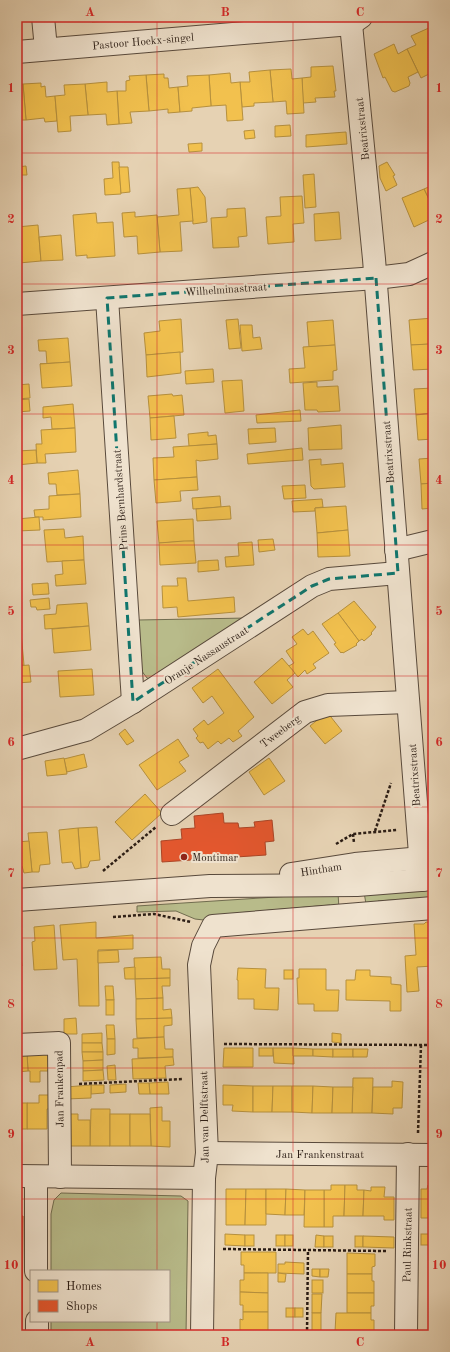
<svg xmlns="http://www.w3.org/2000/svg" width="450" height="1352" viewBox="0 0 450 1352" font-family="'Old Standard TT',serif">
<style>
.green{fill:#b8bb8a;stroke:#716c4f}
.homes{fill:#f2c14e;stroke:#b6903d}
.shops{fill:#e4572e;stroke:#ac4526}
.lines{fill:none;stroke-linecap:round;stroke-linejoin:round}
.minor-casing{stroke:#594a3c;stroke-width:24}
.path{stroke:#2a1c14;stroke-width:2.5;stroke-dasharray:3 2;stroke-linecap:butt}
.minor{stroke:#efe2ce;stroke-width:22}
.marked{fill:none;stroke:#0f766e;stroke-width:3;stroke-dasharray:8 5;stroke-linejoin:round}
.grid{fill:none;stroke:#d62828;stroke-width:1;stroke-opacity:0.55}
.poi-dot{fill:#8f2418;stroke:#efe2ce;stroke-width:1.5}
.labels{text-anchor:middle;stroke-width:4;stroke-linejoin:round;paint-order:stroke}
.street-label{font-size:11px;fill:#2a1c14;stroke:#efe2ce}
.poi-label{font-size:11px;fill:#2a1c14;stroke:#efe2ce;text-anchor:start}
.neatline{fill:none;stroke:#d62828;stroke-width:1.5}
.grid-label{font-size:13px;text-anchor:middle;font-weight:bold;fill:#d62828}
</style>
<rect width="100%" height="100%" fill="#e6d2b3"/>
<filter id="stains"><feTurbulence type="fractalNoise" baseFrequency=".005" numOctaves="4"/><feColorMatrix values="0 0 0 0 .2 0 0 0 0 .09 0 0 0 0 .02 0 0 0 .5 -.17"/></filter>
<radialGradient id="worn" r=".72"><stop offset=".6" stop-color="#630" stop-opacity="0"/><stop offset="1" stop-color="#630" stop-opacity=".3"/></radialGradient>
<!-- green -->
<g class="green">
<polygon points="247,618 154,681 147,678 141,670 138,620"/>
<polygon points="433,887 433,897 378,901 377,904 366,904 364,892"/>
<polygon points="338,893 339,909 334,909 330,905 237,913 232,919 212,921 195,919 176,911 137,912 137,906"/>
<polygon points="61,1193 181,1196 188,1201 186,1335 51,1335 51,1321 169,1321 169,1271 51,1271 51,1214 54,1200"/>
</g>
<!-- homes -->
<g class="homes">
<polygon points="91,17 108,17 108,21 92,22"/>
<polygon points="431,27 433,32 433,61 431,62 433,72 421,78 407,49 416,45 411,36"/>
<polygon points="394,44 398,54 407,49 418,72 408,77 410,83 409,86 395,92 392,91 385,77 383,78 374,54"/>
<polygon points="333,66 336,91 334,91 335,97 315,98 316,102 303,103 302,78 311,77 311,67"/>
<polygon points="291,69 292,79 302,78 304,113 287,114 286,101 273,102 270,70"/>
<polygon points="270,70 273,102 254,103 254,106 242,107 240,82 250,82 249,72"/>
<polygon points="230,73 231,83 240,82 243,120 227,121 226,105 211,106 209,75"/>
<polygon points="164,74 164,78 168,78 169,88 178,87 180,112 168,113 168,109 149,111 146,75"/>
<polygon points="146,75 149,111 130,112 132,123 119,124 117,91 126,91 126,81 130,80 129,76"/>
<polygon points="209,75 211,106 192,108 192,111 180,112 178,87 188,86 187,76"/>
<polygon points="107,82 107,92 117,91 119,124 107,125 106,114 88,115 85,84"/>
<polygon points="41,83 41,87 45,86 46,97 55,96 57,121 45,122 44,118 26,120 23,84"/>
<polygon points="23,84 26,120 17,120 17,85"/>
<polygon points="85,84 88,115 70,116 71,131 58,132 55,96 65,95 64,85"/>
<polygon points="290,125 291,136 275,137 275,126"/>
<polygon points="254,130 255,138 245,139 244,131"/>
<polygon points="346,132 347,144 306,147 306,135"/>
<polygon points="202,143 202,151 189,152 188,144"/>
<polygon points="112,162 119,162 121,194 105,195 104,179 113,178"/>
<polygon points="387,162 395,175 393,176 397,185 386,191 380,178 379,166"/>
<polygon points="26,166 27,175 17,175 17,167"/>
<polygon points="119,167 128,167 130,192 121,193"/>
<polygon points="314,174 316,207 305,208 303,175"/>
<polygon points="433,185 433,208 424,189"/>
<polygon points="198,187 205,197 207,222 193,224 190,188"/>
<polygon points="190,188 193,221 180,222 182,251 160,252 157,217 179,215 177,189"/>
<polygon points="424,189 433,208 433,218 414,227 402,198"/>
<polygon points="302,196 304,223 293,224 294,242 268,244 266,217 281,216 280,197"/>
<polygon points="245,208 247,236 238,237 239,247 213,248 211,218 227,217 227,209"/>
<polygon points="135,212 135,217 157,215 160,252 138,254 137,236 124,237 122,213"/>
<polygon points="339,212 341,239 315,241 314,214"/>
<polygon points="96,213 97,223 113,222 115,256 87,258 87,255 76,256 73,215"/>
<polygon points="38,225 41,261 19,263 17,227"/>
<polygon points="61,235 63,260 41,261 39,237"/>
<polygon points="433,318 433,344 411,345 409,320"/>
<polygon points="181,319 183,352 146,355 144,333 160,331 159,321"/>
<polygon points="238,319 241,348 229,349 226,320"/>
<polygon points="333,320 335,345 309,347 307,322"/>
<polygon points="240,325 252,325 253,338 260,337 262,349 242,351"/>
<polygon points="68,338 70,362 40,364 47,364 46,351 39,351 38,340"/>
<polygon points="429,344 430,358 433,358 433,369 413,370 411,345"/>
<polygon points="335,345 337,370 333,371 333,380 290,383 289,369 305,368 303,347"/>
<polygon points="180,352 181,373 147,377 146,355"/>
<polygon points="70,362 72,386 42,388 40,364"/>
<polygon points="213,369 214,382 186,384 185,371"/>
<polygon points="242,380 244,411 225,413 222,381"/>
<polygon points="317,382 317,387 338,386 340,411 318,412 317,410 305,410 303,383"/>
<polygon points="29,384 30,398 17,399 17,385"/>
<polygon points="433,388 433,413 416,415 414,389"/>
<polygon points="172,394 173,396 182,395 184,415 150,418 148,396"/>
<polygon points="29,399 30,411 17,412 17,400"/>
<polygon points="73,404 75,428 52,429 51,417 43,418 43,407"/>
<polygon points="300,410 301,421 257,423 256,415"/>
<polygon points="433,413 433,439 418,440 416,415"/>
<polygon points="174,416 176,438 151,440 150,418"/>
<polygon points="341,425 342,449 309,450 308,428"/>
<polygon points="75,428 76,452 45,454 46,463 37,463 36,444 42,444 41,430"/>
<polygon points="275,428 276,442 249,444 248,429"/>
<polygon points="208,432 208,436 216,435 217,444 189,446 188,434"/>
<polygon points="217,444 218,459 200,461 196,460 197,477 154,480 153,458 174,457 173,447"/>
<polygon points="302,448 303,460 248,464 247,454"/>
<polygon points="36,450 37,463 17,465 17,451"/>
<polygon points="433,458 433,483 421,484 419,459"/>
<polygon points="321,459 321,465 343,463 345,487 314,489 311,486 309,460"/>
<polygon points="78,470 80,494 57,495 56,484 49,484 48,473"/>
<polygon points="197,477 198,490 180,491 181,501 156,503 154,480"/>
<polygon points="433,483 433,508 422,509 421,484"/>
<polygon points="305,485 306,498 284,499 282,486"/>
<polygon points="80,494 81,517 43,520 43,517 35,517 34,510 49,509 49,496"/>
<polygon points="220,496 221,507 193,509 192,498"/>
<polygon points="322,499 323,507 315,508 315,511 293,512 292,501"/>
<polygon points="230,506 231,519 197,521 196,509"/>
<polygon points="346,506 348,530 317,533 315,508"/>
<polygon points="39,517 40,530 17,531 17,519"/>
<polygon points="193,519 194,541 159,543 157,521"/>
<polygon points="64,529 65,538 83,536 84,560 47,562 44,530"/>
<polygon points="348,530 350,556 318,557 317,533"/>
<polygon points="273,539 275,550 259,552 258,540"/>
<polygon points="184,541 194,541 196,563 160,565 159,543"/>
<polygon points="252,542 254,565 226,567 225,557 239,556 238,543"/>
<polygon points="84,560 86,584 56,586 55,575 63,574 62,561"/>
<polygon points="218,560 219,570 198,572 198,561"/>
<polygon points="177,578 186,578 188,601 234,597 235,612 178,617 177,607 163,608 162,586 178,586"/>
<polygon points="48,583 49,594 33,595 32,584"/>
<polygon points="49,598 50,609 37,610 36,607 31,607 30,600"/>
<polygon points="354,601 376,627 371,633 372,634 364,641 362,639 359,641 338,613"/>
<polygon points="87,603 89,626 45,629 44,615 56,614 57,605"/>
<polygon points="338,613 359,641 356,644 357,645 343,653 342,652 341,653 334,644 336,643 322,624"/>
<polygon points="89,626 91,650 54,653 52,629"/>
<polygon points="303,629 308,635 313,631 329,653 313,664 316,668 307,674 305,670 298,677 289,666 294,663 286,651 297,644 292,637"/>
<polygon points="17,632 21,632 24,665 17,665"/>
<polygon points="282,658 295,673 287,680 293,687 272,704 254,682"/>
<polygon points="29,665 31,682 17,683 17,666"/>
<polygon points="92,669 94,695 60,697 58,671"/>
<polygon points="218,669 254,717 238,731 242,736 233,742 229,738 221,744 218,741 208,749 203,742 200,743 196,738 198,736 193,729 204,720 208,725 224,713 212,696 203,703 192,688"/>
<polygon points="327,712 342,731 325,744 310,726"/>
<polygon points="125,729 134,741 127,745 119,734"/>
<polygon points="178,739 189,756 179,762 186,771 157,790 139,765"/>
<polygon points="84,754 87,767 67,772 64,759"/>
<polygon points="64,758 67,774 47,776 45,761"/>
<polygon points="269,758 285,781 264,795 249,772"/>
<polygon points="145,794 162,813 132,840 115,822"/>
<polygon points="97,827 100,860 90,861 88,867 81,868 78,828"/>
<polygon points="78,828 81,868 75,869 72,862 62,863 59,830"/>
<polygon points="47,832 50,864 40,865 39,872 32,872 28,833"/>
<polygon points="29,841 32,872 24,873 22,866 17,867 17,842"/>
<polygon points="96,922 96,938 133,935 133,949 98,950 99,1006 79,1006 77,959 63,960 60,925"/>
<polygon points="426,922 433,923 433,966 417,967 419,991 407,992 405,956 416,955 414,924 424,924"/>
<polygon points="54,925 57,969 34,970 32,942 35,941 34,927"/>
<polygon points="17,942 20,942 22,966 17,966"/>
<polygon points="118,950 119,962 98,963 98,951"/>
<polygon points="161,957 162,969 170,969 170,978 135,979 134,958"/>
<polygon points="135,967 135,979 125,979 124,968"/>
<polygon points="238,968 266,969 265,988 279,988 278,1010 254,1009 254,999 238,999 238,980 237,980"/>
<polygon points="299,969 326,969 326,990 339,990 338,1011 314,1011 314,1004 298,1004 297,978 299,978"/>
<rect x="284" y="970" width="9" height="9"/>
<polygon points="356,970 370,970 370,976 391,977 391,984 401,985 401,1011 390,1011 390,1001 346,1000 346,980 355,980"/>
<polygon points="170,978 170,986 162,986 163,998 136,999 135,979"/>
<polygon points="105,986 113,986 114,1000 106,1000"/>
<polygon points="163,998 163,1010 171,1009 172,1018 136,1019 136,999"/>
<rect x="106" y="1000" width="8" height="15"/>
<polygon points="76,1018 77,1034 64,1034 64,1019"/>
<polygon points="172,1018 172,1025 164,1026 164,1037 137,1038 136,1019"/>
<polygon points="106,1025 114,1025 115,1039 107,1039"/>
<polygon points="102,1033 102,1043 82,1043 82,1034"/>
<polygon points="332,1033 341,1034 341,1043 332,1042"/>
<polygon points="164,1037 165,1049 173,1049 173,1057 138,1058 138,1048 133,1048 133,1039"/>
<polygon points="107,1039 115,1039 115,1054 107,1055"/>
<polygon points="82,1043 102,1043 103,1052 82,1052"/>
<polygon points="224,1048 253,1048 253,1067 223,1067"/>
<rect x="259" y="1048" width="14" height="8"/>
<polygon points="273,1048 293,1048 294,1064 274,1063"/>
<polygon points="293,1048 313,1049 313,1056 293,1056"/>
<polygon points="313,1049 333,1049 333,1057 313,1056"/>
<rect x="333" y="1049" width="20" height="8"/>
<polygon points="353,1049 368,1049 367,1057 353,1057"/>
<polygon points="48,1052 49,1071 40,1071 40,1082 30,1082 30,1071 28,1071 27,1053"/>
<polygon points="82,1052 103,1052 103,1060 83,1061"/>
<polygon points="27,1053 28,1071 17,1072 17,1054"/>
<polygon points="173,1057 174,1065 165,1066 166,1078 133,1079 132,1059"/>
<polygon points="103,1060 103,1070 83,1071 83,1061"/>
<polygon points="115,1065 116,1080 108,1080 107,1066"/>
<polygon points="103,1070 104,1080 83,1081 83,1071"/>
<polygon points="353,1078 373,1078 372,1113 352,1113"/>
<polygon points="392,1081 403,1082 402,1108 393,1108 393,1114 372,1113 373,1087 392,1087"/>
<polygon points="168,1082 169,1094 150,1094 149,1083"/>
<polygon points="138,1083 149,1083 150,1094 139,1094"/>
<polygon points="126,1084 126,1092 110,1093 110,1085"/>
<polygon points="91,1085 104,1085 104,1093 91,1094"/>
<polygon points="91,1085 91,1098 66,1099 66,1087"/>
<polygon points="223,1085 253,1086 253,1112 232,1111 233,1105 223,1105"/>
<polygon points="253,1086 273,1086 272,1112 253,1112"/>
<polygon points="273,1086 292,1086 292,1112 272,1112"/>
<polygon points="292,1086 313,1086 312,1113 292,1112"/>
<polygon points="313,1086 333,1087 332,1113 312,1113"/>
<polygon points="333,1087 353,1087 352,1113 332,1113"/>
<polygon points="39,1095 51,1095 51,1109 47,1109 47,1129 27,1129 27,1103 39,1103"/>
<rect x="17" y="1103" width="10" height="26"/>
<polygon points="162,1107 162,1121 170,1121 170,1147 151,1146 150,1108"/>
<polygon points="91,1109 110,1109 110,1146 90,1146"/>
<polygon points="66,1114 78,1114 78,1120 90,1120 90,1146 69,1146"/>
<rect x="110" y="1114" width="20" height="32"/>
<polygon points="130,1114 150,1114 151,1146 130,1146"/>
<polygon points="331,1185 345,1185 344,1216 333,1216 333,1227 324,1227 324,1190 331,1190"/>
<polygon points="345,1185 357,1185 357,1190 364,1190 363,1216 344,1216"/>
<polygon points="428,1185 433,1185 433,1218 421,1218 421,1189 427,1189"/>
<polygon points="371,1187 385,1187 384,1197 394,1197 394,1220 384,1220 384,1216 363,1216 364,1190 371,1191"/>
<polygon points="226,1189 246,1189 245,1225 226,1225"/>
<polygon points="246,1189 266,1189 266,1225 245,1225"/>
<polygon points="266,1189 286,1189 285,1215 266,1214"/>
<polygon points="286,1189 305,1190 304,1215 285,1215"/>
<polygon points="305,1190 324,1190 324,1227 304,1227"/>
<polygon points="225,1234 245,1235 245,1246 225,1245"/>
<rect x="421" y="1234" width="12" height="11"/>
<rect x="245" y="1235" width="9" height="11"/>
<rect x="276" y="1235" width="9" height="11"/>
<rect x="285" y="1235" width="8" height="11"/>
<polygon points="316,1235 324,1236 324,1247 315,1247"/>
<rect x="324" y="1236" width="9" height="11"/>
<rect x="355" y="1236" width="8" height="11"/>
<polygon points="363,1236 394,1237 394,1248 363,1247"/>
<polygon points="241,1252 276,1252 276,1273 244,1273 244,1265 241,1265"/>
<polygon points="347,1253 375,1254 375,1266 372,1267 372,1274 347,1274"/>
<polygon points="285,1262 304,1263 304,1274 278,1273 278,1264 285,1264"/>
<polygon points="312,1269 320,1269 320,1277 312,1276"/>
<polygon points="320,1269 329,1269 328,1277 320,1277"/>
<polygon points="244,1273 268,1273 268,1293 240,1292 240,1280 244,1280"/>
<polygon points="278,1273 286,1274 285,1282 278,1282"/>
<polygon points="347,1274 372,1274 372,1281 374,1281 374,1293 347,1293"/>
<rect x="312" y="1280" width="11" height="13"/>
<polygon points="240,1292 268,1293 268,1312 243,1312 243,1305 240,1305"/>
<polygon points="347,1293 374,1293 374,1306 371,1306 371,1313 347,1313"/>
<polygon points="312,1294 322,1294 321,1313 312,1313"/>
<rect x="286" y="1308" width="9" height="9"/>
<rect x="295" y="1308" width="8" height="9"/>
<polygon points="243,1312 268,1312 268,1333 240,1332 240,1319 243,1320"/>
<rect x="312" y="1313" width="9" height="19"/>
<polygon points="336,1313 371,1313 371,1320 374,1320 374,1333 335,1332"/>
<polygon points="240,1332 268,1333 268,1335 240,1335"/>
<polygon points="347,1332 374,1333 374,1335 347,1335"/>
</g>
<!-- shops -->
<g class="shops">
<polygon points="223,813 224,823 238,823 239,828 255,827 254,822 272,820 274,841 265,842 266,855 162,862 161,841 182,839 181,829 195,828 194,816"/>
<polygon points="17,1216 23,1216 22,1335 17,1335"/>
</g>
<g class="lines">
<!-- minor casing -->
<g class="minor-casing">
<g id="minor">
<polyline points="43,17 46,49"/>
<polyline points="351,24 374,259 422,880"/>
<polyline points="17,52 351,24 361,17"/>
<polyline points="107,298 133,702"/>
<polyline points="17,304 376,278 409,274 433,263"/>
<polyline points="396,550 433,541"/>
<polyline points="17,749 86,730 133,702 312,586 329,579 398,573"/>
<polyline points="172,814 305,712 328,705 408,702"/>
<polyline points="291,874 355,864 433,857"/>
<polyline points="17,900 210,886 357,885 433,879"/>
<polyline points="17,1045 59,1043 60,1177"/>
<polyline points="207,1153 433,1155"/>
<polyline points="17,1176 204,1178"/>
<polyline points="36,1177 36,1271"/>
<polyline points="37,1321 37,1335"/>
<polyline points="202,1335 204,1178 207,1153 199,965 203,946 213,926 433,908"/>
<polyline points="406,1335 408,1154"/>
</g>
</g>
<!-- path -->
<g class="path">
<polyline points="375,831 391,783"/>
<polyline points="353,834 354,843"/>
<polyline points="336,844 353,834 397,830"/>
<polyline points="103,871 156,827"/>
<polyline points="113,917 154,914 191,922"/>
<polyline points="224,1044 433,1045"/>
<polyline points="79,1084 182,1079"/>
<polyline points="418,1133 421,1045"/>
<polyline points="223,1249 386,1251"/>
<polyline points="307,1335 308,1250"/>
</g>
<!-- minor -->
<use href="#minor" class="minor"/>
</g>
<!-- marked area -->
<path class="marked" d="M376,278L398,573L329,579L312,586L133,702L107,298Z"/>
<!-- grid -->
<path class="grid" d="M157,17V1271M293,17V1335M17,153H433M17,284H433M17,414H433M17,545H433M17,676H433M17,807H433M17,938H433M17,1068H433M17,1199H433M157,1321V1335"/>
<!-- markers -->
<circle class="poi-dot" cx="184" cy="857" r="4"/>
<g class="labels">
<!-- street labels -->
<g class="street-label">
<text transform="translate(143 41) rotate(-5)" y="4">Pastoor Hoekx-singel</text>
<text transform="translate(362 129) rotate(-96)" y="4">Beatrixstraat</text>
<text transform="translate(226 289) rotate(-4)" y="4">Wilhelminastraat</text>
<text transform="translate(388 452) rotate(-94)" y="4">Beatrixstraat</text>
<text transform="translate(120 500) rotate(-94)" y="4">Prins Bernhardstraat</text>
<text transform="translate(206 655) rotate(-33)" y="4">Oranje Nassaustraat</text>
<text transform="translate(280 731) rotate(-37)" y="4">Tweeberg</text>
<text transform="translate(414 775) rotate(-94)" y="4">Beatrixstraat</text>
<text transform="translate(321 869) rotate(-9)" y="4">Hintham</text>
<text transform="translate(59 1089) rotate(-91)" y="4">Jan Frankenpad</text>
<text transform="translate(204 1117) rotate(-91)" y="4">Jan van Delftstraat</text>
<text x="320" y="1158">Jan Frankenstraat</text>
<text transform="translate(407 1245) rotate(-89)" y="4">Paul Rinkstraat</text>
</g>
<!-- poi labels -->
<g class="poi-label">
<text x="192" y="861">Montimar</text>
</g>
</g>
<!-- margin -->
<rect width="450" height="1352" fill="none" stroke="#e6d2b3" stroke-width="44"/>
<!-- legend -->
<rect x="30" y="1270" width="140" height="52" fill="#efe2ce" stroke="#a09384"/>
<rect x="38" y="1280" width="20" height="12" fill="#f2c14e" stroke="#a09384"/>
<text x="66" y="1290" font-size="12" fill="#2a1c14">Homes</text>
<rect x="38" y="1300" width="20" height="12" fill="#e4572e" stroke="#a09384"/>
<text x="66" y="1310" font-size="12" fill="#2a1c14">Shops</text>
<rect x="22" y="22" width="406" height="1308" class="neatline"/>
<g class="grid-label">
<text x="90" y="16">A</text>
<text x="225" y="16">B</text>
<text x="360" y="16">C</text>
<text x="11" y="92">1</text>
<text x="439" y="92">1</text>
<text x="11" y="223">2</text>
<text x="439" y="223">2</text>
<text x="11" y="354">3</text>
<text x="439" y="354">3</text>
<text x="11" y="484">4</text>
<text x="439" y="484">4</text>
<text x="11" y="615">5</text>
<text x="439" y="615">5</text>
<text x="11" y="746">6</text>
<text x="439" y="746">6</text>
<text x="11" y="877">7</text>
<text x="439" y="877">7</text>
<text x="11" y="1008">8</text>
<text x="439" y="1008">8</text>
<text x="11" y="1138">9</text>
<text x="439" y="1138">9</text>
<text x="11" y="1269">10</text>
<text x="439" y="1269">10</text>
<text x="90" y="1346">A</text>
<text x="225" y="1346">B</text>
<text x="360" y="1346">C</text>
</g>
<rect width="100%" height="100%" filter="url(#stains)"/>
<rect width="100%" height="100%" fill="url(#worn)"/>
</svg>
